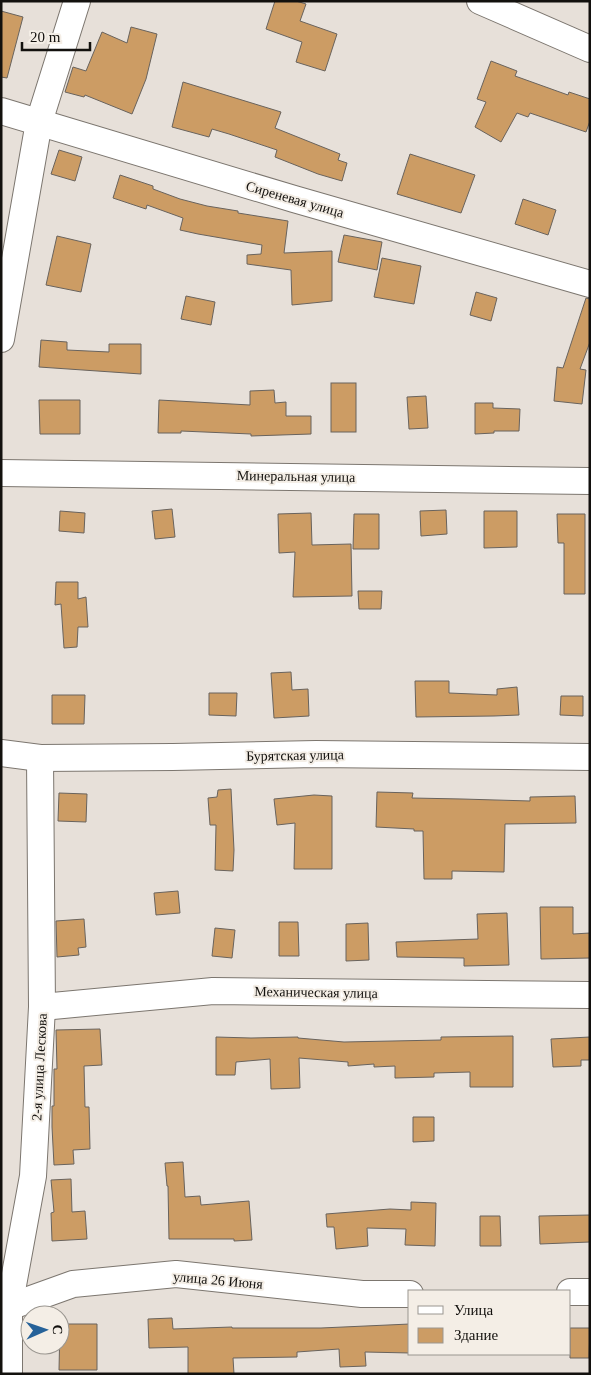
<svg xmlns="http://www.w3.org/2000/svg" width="591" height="1375" viewBox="0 0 591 1375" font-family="Georgia,serif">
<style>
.building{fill:#cc9c64;stroke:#69635d}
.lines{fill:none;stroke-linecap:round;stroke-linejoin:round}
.street-casing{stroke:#7c766f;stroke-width:28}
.street{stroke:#fff;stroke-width:26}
.labels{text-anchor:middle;stroke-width:4;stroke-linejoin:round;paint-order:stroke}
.street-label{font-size:14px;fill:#13110e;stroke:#f4eee6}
</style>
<rect width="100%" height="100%" fill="#e7e0d9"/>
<!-- building -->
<g class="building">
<polygon points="275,1 296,1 306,4 300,21 337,34 325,71 296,62 302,42 266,29"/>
<polygon points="1,11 23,17 7,78 1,77"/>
<polygon points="131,27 157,34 146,79 132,114 85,95 84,97 65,92 73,67 86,71 102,32 127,43"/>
<polygon points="491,61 517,71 515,76 568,95 569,92 590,99 590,121 586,132 530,113 528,117 517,113 501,142 475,127 486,102 477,99"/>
<polygon points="183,82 281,112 275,128 340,154 338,160 347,163 342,181 318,174 275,157 277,150 229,134 212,129 209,137 172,127"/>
<polygon points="59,150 82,157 75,181 51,174"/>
<polygon points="410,154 475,175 461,213 397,194"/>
<polygon points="120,175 153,186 153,189 180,199 207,206 238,211 238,213 288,221 284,253 332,251 332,301 292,305 291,270 247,264 247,255 261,254 262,245 198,234 180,230 183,218 147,205 146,209 113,198"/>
<polygon points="523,199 556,210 548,235 515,224"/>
<polygon points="344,235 382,242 377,270 338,262"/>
<polygon points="57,236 91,244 81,292 46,285"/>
<polygon points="382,258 421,266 414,304 374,297"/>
<polygon points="476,292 497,298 491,321 470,315"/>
<polygon points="186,296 215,302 211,325 181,319"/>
<polygon points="586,298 590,299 590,342 580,369 586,370 582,404 554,401 557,367 563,368"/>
<polygon points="41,340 67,342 67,350 109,352 109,344 141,344 141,374 39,367"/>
<rect x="331" y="383" width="25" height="49"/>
<polygon points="274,390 275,403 286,402 286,416 311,416 311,434 251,436 251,434 181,431 181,433 158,433 159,400 250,405 250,391"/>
<polygon points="426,396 428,428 409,429 407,397"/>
<polygon points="39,400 80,400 80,434 40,434"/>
<polygon points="475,403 493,403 493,408 520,409 519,431 494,431 494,433 475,434"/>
<polygon points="172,509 175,537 155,539 152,511"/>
<polygon points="446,510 447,534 421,536 420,511"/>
<polygon points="60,511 85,513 84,533 59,531"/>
<polygon points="484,511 517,511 517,547 484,548"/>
<polygon points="311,513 312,545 351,544 352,596 293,597 295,552 279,553 278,514"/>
<polygon points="354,514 379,514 379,549 353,549"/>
<polygon points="557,514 585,514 585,594 564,594 564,543 558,543"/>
<polygon points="56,582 78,582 78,599 86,597 88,627 78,627 77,647 64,648 61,604 55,605"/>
<polygon points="358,591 382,591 381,609 359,609"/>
<polygon points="291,672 292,690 308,689 309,716 274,718 271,673"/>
<polygon points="415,681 449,681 449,693 497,695 497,689 517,687 519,715 494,716 416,717"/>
<polygon points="209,693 237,693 236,716 209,715"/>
<polygon points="52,695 85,695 84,724 52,724"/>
<polygon points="561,696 583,696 583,716 560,715"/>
<polygon points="231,789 234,850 233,871 215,870 216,825 210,825 208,798 217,797 218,790"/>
<polygon points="377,792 413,793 412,798 462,799 530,801 530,797 575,796 576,823 505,824 504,872 452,871 452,879 424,879 423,831 414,831 414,829 376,827"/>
<polygon points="59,793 87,794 86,822 58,821"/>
<polygon points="314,795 332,796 332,869 294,869 295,823 277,825 274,799"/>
<polygon points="178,891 180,913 156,915 154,893"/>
<polygon points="540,907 573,907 573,934 590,933 590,958 541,959"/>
<polygon points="507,913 509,965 464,966 464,958 397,957 396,942 478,939 477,914"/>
<polygon points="84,919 86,947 78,948 79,955 57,957 56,921"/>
<polygon points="279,922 298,922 299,956 279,956"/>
<polygon points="368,923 369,960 346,961 346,924"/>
<polygon points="215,928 235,930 232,958 212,956"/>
<polygon points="100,1029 102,1065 84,1066 85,1107 89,1107 90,1149 73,1150 74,1164 54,1165 52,1127 52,1106 54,1106 54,1069 57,1069 56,1030"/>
<polygon points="513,1036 513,1087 470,1087 470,1072 434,1073 434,1077 395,1078 395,1066 374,1067 374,1064 348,1066 348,1062 299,1058 300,1088 271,1089 270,1059 236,1062 235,1075 216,1075 216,1037 251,1038 298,1037 298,1038 344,1042 441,1040 441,1037"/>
<polygon points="590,1037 590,1060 581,1060 581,1066 553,1067 551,1039"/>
<polygon points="413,1117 434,1117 434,1141 413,1142"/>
<polygon points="183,1162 185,1197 200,1196 201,1205 249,1201 252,1240 234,1241 234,1239 169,1239 168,1186 167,1186 165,1163"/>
<polygon points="71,1179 72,1212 85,1211 87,1239 52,1241 51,1213 54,1212 51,1180"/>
<polygon points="411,1202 436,1203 435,1246 405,1245 406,1229 367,1228 368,1246 336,1249 334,1227 327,1227 326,1214 390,1209 411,1210"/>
<polygon points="590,1215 590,1242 540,1244 539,1216"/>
<polygon points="480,1216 500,1216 501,1246 480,1246"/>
<polygon points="172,1318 173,1329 232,1327 232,1328 321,1328 410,1324 410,1353 365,1352 366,1366 340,1367 339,1349 297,1352 297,1357 233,1358 234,1374 188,1374 188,1347 149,1348 148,1319"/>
<polygon points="60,1324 97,1324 97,1370 59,1370"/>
<polygon points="570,1328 590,1328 589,1358 570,1358"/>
</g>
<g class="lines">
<!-- street casing -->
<g class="street-casing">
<g id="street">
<polyline points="480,1 590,49"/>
<polyline points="1,111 294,199 590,284"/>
<polyline points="1,339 39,122 77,1"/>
<polyline points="1,473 590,481"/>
<polyline points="1,753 40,758 173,757 316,754 590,757"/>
<polyline points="42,1007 213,991 590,995"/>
<polyline points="570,1292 590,1292"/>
<polyline points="1,1307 9,1307 73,1284 176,1274 362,1294 410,1294"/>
<polyline points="9,1374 9,1307 33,1176 42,1007 40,758"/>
</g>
</g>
<!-- street -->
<use href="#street" class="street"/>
</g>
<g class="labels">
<!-- street labels -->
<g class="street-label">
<text transform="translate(295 199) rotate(16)" y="5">Сиреневая улица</text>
<text transform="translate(296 476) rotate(1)" y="5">Минеральная улица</text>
<text transform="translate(295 755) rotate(-1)" y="5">Бурятская улица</text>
<text transform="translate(316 992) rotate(1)" y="5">Механическая улица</text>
<text transform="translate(39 1067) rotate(-87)" y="5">2-я улица Лескова</text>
<text transform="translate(218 1280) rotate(5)" y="5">улица 26 Июня</text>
</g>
</g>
<!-- border -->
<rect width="591" height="1375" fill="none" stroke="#13110e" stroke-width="5"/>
<!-- legend -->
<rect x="408" y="1290" width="162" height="65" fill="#f4eee6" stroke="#9a9690"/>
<rect x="418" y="1306" width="25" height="8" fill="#ffffff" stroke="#9a9690"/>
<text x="454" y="1315" font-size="15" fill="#13110e">Улица</text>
<rect x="418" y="1328" width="25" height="15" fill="#cc9c64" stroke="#9a9690"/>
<text x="454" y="1340" font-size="15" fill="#13110e">Здание</text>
<!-- north arrow -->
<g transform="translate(45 1330) rotate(88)"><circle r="24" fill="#f4eee6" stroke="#9a9690"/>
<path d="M0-4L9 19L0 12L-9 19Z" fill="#266299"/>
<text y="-8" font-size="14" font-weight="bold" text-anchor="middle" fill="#13110e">С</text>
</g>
<!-- scale -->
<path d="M22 42v8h68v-8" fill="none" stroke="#13110e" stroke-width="2.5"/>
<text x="30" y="42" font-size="15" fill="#13110e" stroke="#f4eee6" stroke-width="4" paint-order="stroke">20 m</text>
</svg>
